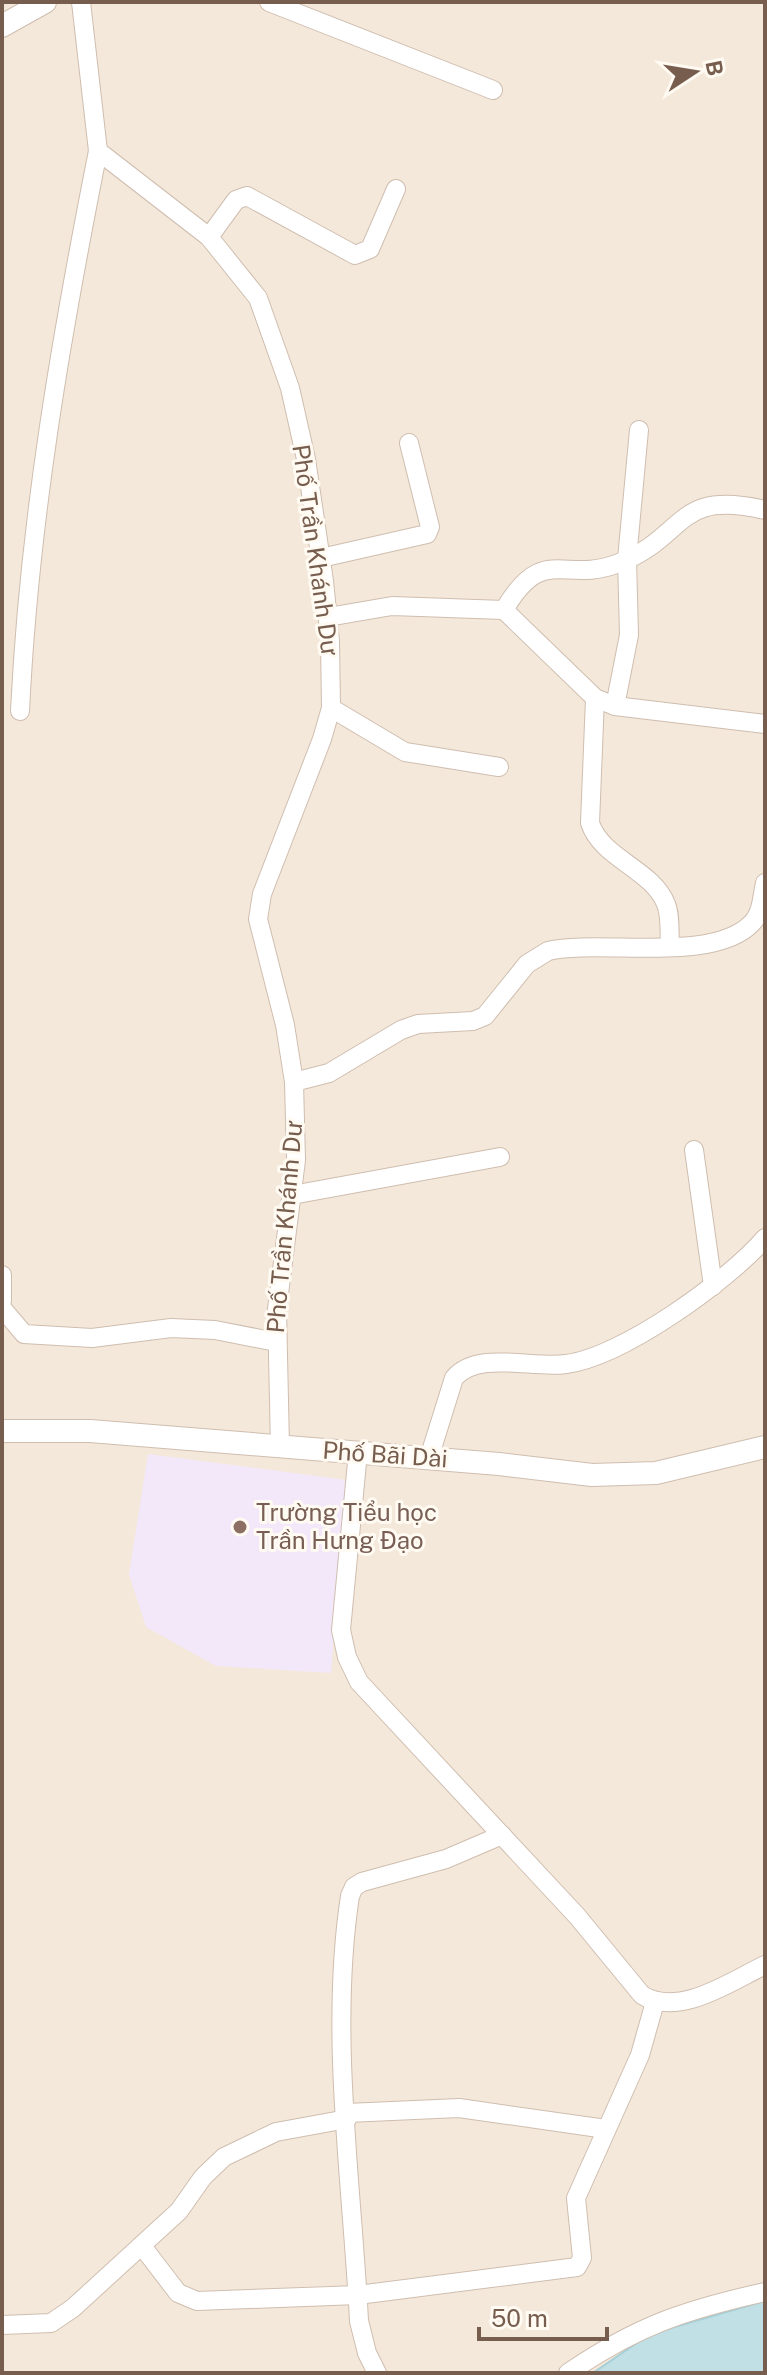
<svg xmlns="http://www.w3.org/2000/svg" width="767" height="2375" viewBox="0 0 767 2375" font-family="'Public Sans',sans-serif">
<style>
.residential{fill:#f4e8da}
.education{fill:#f3e8f9}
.water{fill:#c0e0e6;stroke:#a6cfd8;stroke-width:2}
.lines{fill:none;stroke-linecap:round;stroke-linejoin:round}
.minor-casing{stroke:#cfbeb0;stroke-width:20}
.tertiary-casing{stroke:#cfbeb0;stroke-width:24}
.minor{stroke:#fff;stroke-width:18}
.tertiary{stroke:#fff;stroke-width:22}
.education-dot{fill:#8d6e63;stroke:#fffaf2;stroke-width:3}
.labels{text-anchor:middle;stroke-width:6;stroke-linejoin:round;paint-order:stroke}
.street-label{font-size:24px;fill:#775d4e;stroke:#fffaf2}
.education-label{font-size:24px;fill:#785e54;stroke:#fffaf2;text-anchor:start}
</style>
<rect width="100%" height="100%" fill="#fcf6eb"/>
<!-- residential -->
<rect class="residential" x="2" y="2" width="763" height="2371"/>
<!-- education -->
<polygon class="education" points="148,1454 347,1480 331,1673 216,1666 146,1627 129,1574"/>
<!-- water -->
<polygon class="water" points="765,2301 765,2373 593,2373 650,2334"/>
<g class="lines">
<!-- minor casing -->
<g class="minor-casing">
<g id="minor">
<polyline points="81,2 98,151 209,237 258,298 290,388 306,459 324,581 330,641 331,708 322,739 262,894 258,919 285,1025 294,1082 296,1160 277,1309 280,1447"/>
<polyline points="269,2 493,90"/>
<polyline points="209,237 236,200 247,196 355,255 370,249 396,189"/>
<polyline points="321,558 427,534 430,527 409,443"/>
<path d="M504,610C544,542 563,585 619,563C688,536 674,489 765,510"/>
<polyline points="328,617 392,606 504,610 595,698 615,706 765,724"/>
<path d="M595,698L590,823C602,859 652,869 666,904C671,916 669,933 670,947"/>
<polyline points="615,706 629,635 627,559 639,430"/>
<polyline points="331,708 405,752 499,767"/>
<path d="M20,711C29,522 61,337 98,151"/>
<path d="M294,1082L329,1073L401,1030L418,1024L473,1021L485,1016L527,964L548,951C601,939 713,964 752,923C762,913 762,896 765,883"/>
<polyline points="694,1150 713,1286"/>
<polyline points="292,1195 500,1157"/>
<polyline points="2,1275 2,1301"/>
<polyline points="2,1308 24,1334 92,1338 171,1328 215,1330 276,1342"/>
<path d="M358,1452L341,1630L347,1657L359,1682L577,1916L642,1995C679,2018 731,1981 765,1965"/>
<path d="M429,1458L454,1378C478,1350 533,1369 566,1364C622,1357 728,1281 765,1238"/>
<polyline points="347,2113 459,2108 606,2129"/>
<polyline points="142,2246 178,2293 197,2301 358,2295 577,2267 582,2258 576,2198 640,2055 655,2002"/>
<polyline points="2,2325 51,2323 73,2308 179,2211 203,2177 224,2157 276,2132 347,2119"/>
<path d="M377,2373L367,2353L359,2321C352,2182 329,2033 350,1896L354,1887L362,1882L446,1859L502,1835"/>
<path d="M568,2373C637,2326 684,2310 765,2292"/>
</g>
</g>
<!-- tertiary casing -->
<g class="tertiary-casing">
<g id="tertiary">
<polyline points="2,26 45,2"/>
<polyline points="2,1431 90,1431 499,1464 592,1475 656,1473 765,1447"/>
</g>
</g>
<!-- minor -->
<use href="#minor" class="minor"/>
<!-- tertiary -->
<use href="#tertiary" class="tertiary"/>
</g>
<!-- markers -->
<circle class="education-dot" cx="240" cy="1527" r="8"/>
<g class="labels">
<!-- street labels -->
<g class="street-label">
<text transform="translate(315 550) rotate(82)" y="8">Phố Trần Khánh Dư</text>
<text transform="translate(285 1227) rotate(-85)" y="8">Phố Trần Khánh Dư</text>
<text transform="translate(385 1455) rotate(4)" y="8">Phố Bãi Dài</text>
</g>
<!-- education labels -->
<g class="education-label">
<text x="256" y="1521">Trường Tiểu học<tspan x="256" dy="28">Trần Hưng Đạo</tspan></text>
</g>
</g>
<!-- border -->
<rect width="767" height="2375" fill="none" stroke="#775d4e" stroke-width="8"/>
<!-- north arrow -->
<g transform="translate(695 72) rotate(78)" stroke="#fffaf2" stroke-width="6" paint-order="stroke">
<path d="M0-6L14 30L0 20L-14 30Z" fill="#775d4e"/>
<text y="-12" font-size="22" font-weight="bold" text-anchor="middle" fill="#775d4e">B</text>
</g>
<!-- scale -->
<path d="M479 2327v12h128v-12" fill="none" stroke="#775d4e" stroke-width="4"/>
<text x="491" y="2327" font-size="24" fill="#775d4e" stroke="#fffaf2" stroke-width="6" paint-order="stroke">50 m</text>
</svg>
